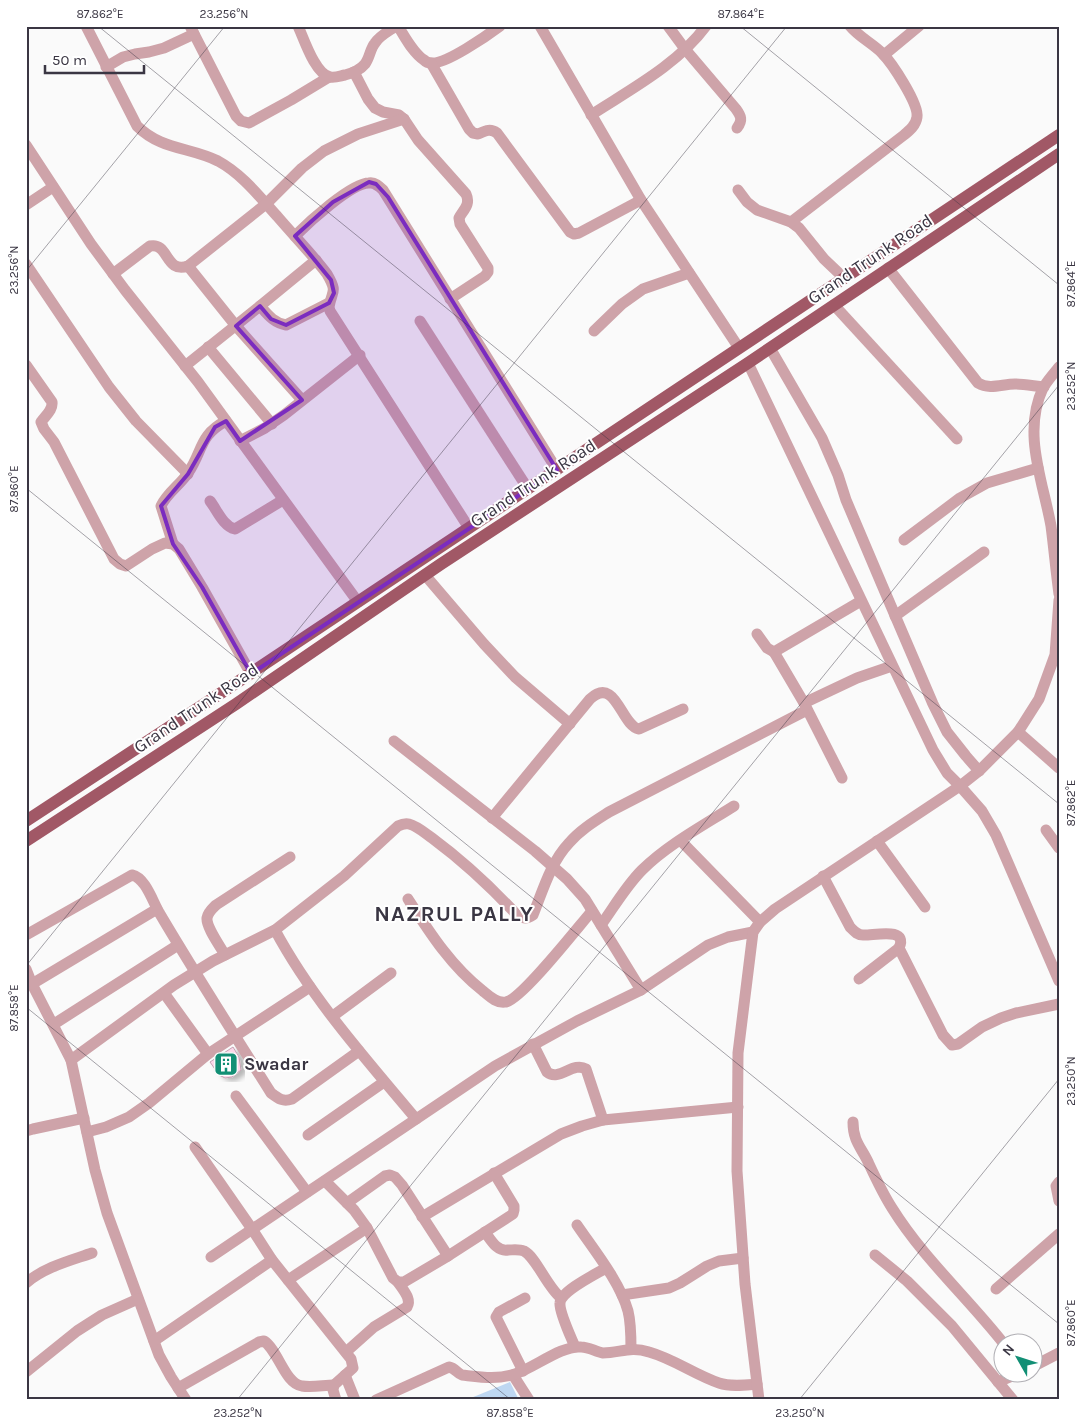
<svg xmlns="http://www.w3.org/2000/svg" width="1085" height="1426" viewBox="0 0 1085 1426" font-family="Karla,sans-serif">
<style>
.water{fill:#bed7f2}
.building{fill:#fbd8e9;stroke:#c3a2b3;filter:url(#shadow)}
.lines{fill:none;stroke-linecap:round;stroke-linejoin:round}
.minor{stroke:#cea3a9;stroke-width:11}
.primary{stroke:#a15866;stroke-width:12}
.marked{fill:#7b2cbf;fill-opacity:0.2;stroke:#7b2cbf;stroke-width:4;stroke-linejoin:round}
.ticks{fill:none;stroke:#3a3643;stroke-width:1;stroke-opacity:0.45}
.labels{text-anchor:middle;stroke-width:4;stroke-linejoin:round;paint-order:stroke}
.street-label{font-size:18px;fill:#3a3643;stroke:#fff}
.poi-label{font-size:18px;font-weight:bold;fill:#3a3643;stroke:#fff;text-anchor:start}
.district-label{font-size:22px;font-weight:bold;letter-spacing:1px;fill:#3a3643;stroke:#fff}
.neatline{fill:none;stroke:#3a3643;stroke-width:2}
.ticks-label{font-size:12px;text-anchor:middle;fill:#3a3643}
</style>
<defs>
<filter id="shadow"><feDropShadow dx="5.5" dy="3" stdDeviation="2.5" flood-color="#0004"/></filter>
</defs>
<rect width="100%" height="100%" fill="#fafafa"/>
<!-- water -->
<polygon class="water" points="510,1382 519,1400 466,1400"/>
<!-- building -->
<polygon class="building" points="233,1047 239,1057 241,1070 232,1077 225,1078 219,1075 210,1062"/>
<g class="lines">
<!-- minor -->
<g class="minor">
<path d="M86,26L137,126C161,150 190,147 218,161C242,174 259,196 277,216C294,236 312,254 327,274C338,293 332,290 329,307L330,311L469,528"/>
<polyline points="190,26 236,116 241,121 249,123 291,100 329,77"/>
<path d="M298,26C304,39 315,74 330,77C335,78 340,76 345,75C353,73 360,70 365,64C370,57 370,49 375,43C379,36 389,31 396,26"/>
<path d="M398,26C405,37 413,53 424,60C426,62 429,63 431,63C445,65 488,35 500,26"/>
<polyline points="540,26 641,200 739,348"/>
<path d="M668,26L685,49L736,109C741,116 743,120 737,128"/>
<polyline points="884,55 919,26"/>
<path d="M431,63L469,129L473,133L478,134C485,131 490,128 497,133L570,232L574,234L579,233L641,200"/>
<polyline points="106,67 123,57 135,54 149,52 164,48 194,34"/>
<path d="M354,72L368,99L375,108L383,112L399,115L404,119L418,140L466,194C471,205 463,210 459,218L460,224L488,268V272L485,276L450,299"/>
<path d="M591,115C631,89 677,65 706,26"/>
<polyline points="26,145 91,244 125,290 198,382 358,602"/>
<polyline points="738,190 747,202 757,210 791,222 799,228 824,259 844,278"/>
<polyline points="26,205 53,187"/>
<path d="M791,222L904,135C910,130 916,125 917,117C919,104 892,63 882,53C872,43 859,37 850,26"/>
<path d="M295,236C308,223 351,183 369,183C375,182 379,186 383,190L557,470"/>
<polyline points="26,264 109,387 136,421 188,474"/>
<polyline points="188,266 236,326 302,400"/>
<path d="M888,268L978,383C990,390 1002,384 1015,384C1024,384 1034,386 1044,387"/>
<path d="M113,274L150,246C169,242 165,274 188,266L266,204L302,168L324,151L358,134L404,119"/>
<polyline points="834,305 957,439"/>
<path d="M260,306C268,315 274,323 286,325L329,303"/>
<polyline points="420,321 528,489"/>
<polyline points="594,331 622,304 643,289 689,273"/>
<polyline points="208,347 272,424"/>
<polyline points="770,348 822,438 838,475 846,500 882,585 933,704 947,732 966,756 979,771"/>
<polyline points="748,363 933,750 947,773 960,786 982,811 996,835 1059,981"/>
<path d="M26,365L52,402C53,410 46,415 41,422L44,429L54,442L114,559L120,564L126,566L152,549L165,543L173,544L179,549L202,587L251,674"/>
<polyline points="185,366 260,306 316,260"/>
<path d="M1059,367C1054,373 1047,381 1043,388C1022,433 1043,481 1051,526C1054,549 1056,572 1059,594"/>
<polyline points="240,441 265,428 284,415 360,355"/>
<path d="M210,501C217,510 223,526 235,529L283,500"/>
<polyline points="904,540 960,498 987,483 1038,468"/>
<path d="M173,544L161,506C167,493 180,485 188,473C203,451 199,435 226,421"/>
<polyline points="425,575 484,644 515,677 570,724"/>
<polyline points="895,616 984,552"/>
<polyline points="757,634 767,648 774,652 861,601"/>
<polyline points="774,652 804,703 842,778"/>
<polyline points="804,703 857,678 892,666"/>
<polyline points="1018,732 1059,768"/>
<polyline points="394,741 535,851 567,879 585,899 641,990"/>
<path d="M492,818L590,699C616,675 621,726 639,729L683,709"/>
<polyline points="1046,830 1059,848"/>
<polyline points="681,841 760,922"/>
<polyline points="877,841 925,907"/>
<path d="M823,876L850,927C854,931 857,935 863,935C872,936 909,926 899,948L859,979"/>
<path d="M408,899C430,933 451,966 483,991C489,996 497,1004 506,1002C522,999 578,927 592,911"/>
<path d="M601,925C614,907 626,886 642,870C667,845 704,825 734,806"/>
<path d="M275,930C312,999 366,1059 416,1119"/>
<path d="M26,935L132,875C146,878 153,903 160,914C196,975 234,1034 271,1093C279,1099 283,1102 292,1099L359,1051"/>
<polyline points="899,948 943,1035 952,1045 958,1044 982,1027 1001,1018 1016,1013 1059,1004"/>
<path d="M225,955C220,946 206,927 207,918C208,912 213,908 216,905L290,857"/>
<polyline points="26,969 32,984 71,1060 95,1170 107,1213 159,1355 171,1377 186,1400"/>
<polyline points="32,984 157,909"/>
<polyline points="164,993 208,1054"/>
<polyline points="333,1016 391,973"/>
<polyline points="54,1024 178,945"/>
<path d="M533,1044L547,1072C559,1082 573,1061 586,1069L603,1120"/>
<path d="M71,1060L174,985L213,961L275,930L344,876L398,826C402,824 405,823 409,824C417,826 425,833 432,838C463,861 491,887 517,915C524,919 527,919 533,915C543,890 551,862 569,843C580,830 595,821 609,812L807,710"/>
<polyline points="236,1096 307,1192"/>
<path d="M853,1122C853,1142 862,1148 869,1164C876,1179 883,1194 892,1208C923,1258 968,1298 1004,1344"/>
<polyline points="26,1131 33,1129 84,1118"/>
<polyline points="87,1132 106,1127 129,1117 149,1103 208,1054 310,987"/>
<polyline points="308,1135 384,1082"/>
<polyline points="195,1147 252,1229 272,1260 351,1359 353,1368 334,1385 333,1390 336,1400"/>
<polyline points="325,1181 354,1210 367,1228 393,1278 398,1282 404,1282 448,1256 513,1214 514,1210 514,1206 494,1173"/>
<polyline points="1059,1182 1056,1186 1059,1201"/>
<polyline points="347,1203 385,1176 390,1175 395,1177 402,1185 448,1256"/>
<polyline points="422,1217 561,1134 582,1126 603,1120 738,1107"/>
<path d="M577,1225C594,1250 620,1282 628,1311C631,1323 631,1337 631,1349"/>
<path d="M485,1232C491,1240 497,1252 508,1250C513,1250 519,1249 524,1251C536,1257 547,1287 561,1298"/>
<polyline points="875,1255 907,1281 952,1326 1013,1400"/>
<polyline points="211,1257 495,1066 577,1021 641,990 708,945 728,937 753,932"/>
<polyline points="288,1280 367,1228"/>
<path d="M26,1283C45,1267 69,1261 92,1253"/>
<polyline points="996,1289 1059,1234"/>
<polyline points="622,1295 669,1288 680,1283 707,1266 719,1261 743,1258"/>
<polyline points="154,1341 272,1260"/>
<path d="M575,1347C571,1337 559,1312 560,1303C561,1291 596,1274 606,1268"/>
<path d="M346,1352L374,1327L407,1307C412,1299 403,1290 398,1282"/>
<polyline points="1032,1367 1059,1353"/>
<polyline points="523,1371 496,1317 499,1312 525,1298"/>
<polyline points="26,1372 77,1331 102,1315 138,1299"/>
<polyline points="345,1375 355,1400"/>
<polyline points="513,1375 529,1400"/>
<polyline points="998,1382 1017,1374"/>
<path d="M178,1388L259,1342L264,1341C278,1350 285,1384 302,1386C312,1388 324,1385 334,1385"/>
<path d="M376,1400L449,1367C455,1368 457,1373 462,1375C480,1377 497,1380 515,1374C534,1368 562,1345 581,1347C589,1347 596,1352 603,1353C620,1353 630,1346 649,1352C674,1359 695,1375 719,1383C731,1387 745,1385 757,1384"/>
<polyline points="759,1400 745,1284 737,1171 738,1053 753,932 760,922 775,909 960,786 979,771 1018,732 1039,699 1055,655 1059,600"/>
</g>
<!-- primary -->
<g class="primary">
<polyline points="26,821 218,695 1059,135"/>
<polyline points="26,841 236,704 441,564 748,363 1059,154"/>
</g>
</g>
<!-- marked area -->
<path class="marked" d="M369,182L376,184L388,197L557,470L251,674L202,587L173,544L161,506L188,474L215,427L226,421L240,441L302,400L236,326L260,306L271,319L286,325L329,303L334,293L331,280L295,236L333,202Z"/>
<!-- ticks -->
<path class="ticks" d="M98,26L1059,804M740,26L1059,285M26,271L225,26M26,488L1059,1324M26,966L787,26M26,1007L511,1400M237,1400L1059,385M799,1400L1059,1079"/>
<!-- icons -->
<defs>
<g id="building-square" transform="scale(1.25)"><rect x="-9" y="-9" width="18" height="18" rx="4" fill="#128f75" stroke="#fff"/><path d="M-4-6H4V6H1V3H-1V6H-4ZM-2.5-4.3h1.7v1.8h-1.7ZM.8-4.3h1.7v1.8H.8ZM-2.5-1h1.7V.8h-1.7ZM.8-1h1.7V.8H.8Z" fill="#fff"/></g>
</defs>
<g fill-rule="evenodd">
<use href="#building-square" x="226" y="1064"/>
</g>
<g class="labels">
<!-- street labels -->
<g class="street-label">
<text transform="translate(870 259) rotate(-34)" y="6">Grand Trunk Road</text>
<text transform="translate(533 483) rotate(-33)" y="6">Grand Trunk Road</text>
<text transform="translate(196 708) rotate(-34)" y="6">Grand Trunk Road</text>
</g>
<!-- poi labels -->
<g class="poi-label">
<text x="244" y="1070">Swadar</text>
</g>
<!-- district labels -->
<g class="district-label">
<text x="454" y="921">NAZRUL PALLY</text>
</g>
</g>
<!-- border -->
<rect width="1085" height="1426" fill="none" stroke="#ffffff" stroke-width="55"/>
<!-- north arrow -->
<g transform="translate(1018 1358) rotate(309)"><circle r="24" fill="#ffffff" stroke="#b0afb4"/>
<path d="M0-4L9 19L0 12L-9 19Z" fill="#128f75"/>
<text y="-8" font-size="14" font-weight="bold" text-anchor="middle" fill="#3a3643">N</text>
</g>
<!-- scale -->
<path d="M45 65v8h99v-8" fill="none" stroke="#3a3643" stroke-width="2.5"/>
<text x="52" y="65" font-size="15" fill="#3a3643" stroke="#ffffff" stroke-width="4" paint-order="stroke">50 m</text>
<rect x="28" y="28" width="1030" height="1370" class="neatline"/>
<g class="ticks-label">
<text x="100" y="18">87.862°E</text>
<text x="224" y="18">23.256°N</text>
<text x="741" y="18">87.864°E</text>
<text transform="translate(14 270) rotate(-90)" y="4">23.256°N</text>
<text transform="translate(1071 284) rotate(-90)" y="4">87.864°E</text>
<text transform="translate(1071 386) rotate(-90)" y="4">23.252°N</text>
<text transform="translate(14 489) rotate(-90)" y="4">87.860°E</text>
<text transform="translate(1071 803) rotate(-90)" y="4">87.862°E</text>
<text transform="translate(14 1008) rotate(-90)" y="4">87.858°E</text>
<text transform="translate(1071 1081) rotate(-90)" y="4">23.250°N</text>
<text transform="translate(1071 1323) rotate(-90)" y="4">87.860°E</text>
<text x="238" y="1417">23.252°N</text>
<text x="510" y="1417">87.858°E</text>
<text x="800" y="1417">23.250°N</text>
</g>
</svg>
